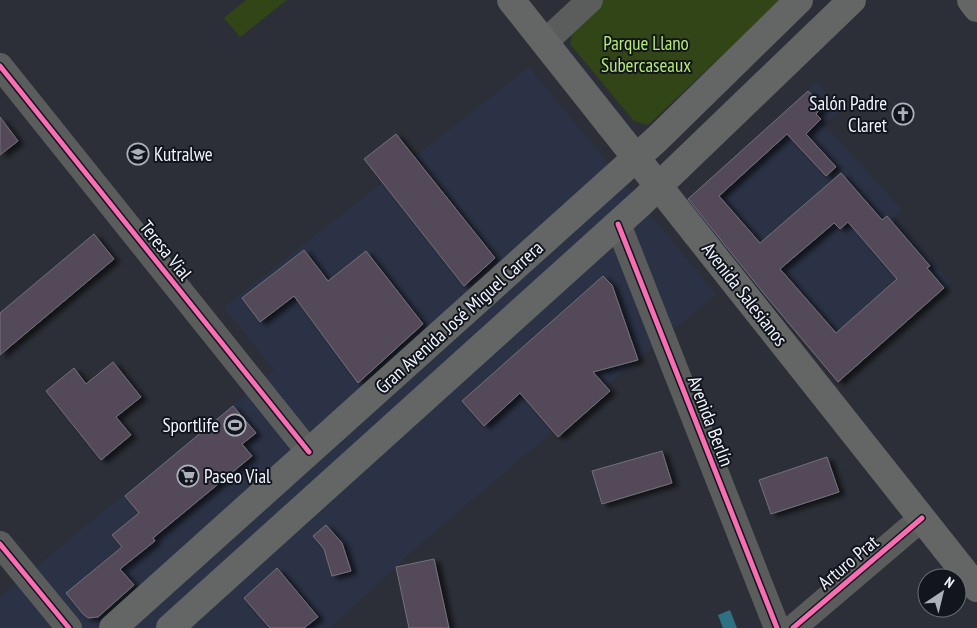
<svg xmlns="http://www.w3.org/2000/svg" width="977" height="628" viewBox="0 0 977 628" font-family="'PT Sans Narrow',sans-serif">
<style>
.built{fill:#2b3245}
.green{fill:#314517}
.water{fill:#2d7183}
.building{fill:#524859;stroke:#737278;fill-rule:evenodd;filter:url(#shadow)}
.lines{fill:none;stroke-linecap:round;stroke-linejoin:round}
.minor{stroke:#5b5d5c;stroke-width:26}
.major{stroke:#636665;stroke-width:28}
.cycleway-casing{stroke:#13151c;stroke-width:8}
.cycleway{stroke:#f96db3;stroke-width:5}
.labels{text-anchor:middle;stroke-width:4;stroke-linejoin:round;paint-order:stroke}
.park-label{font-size:19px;fill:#b4ea73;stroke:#13151c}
.poi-label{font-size:19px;fill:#f0f5ff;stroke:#13151c;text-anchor:end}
.street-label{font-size:19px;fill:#f0f5ff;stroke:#13151c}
</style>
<defs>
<filter id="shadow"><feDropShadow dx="5.5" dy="3" stdDeviation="2.5" flood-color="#0009"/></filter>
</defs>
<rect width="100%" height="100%" fill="#2c2f37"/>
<!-- built -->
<g class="built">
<polygon points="529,67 716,294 428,537 330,628 0,628 0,597 274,370 224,307"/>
<polygon points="817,82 842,109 825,125 902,210 893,218 951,283 838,382 686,201"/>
</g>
<!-- green -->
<g class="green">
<polygon points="246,0 287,0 240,37 224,18"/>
<polygon points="604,0 781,0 648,125 634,121 570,44 573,29"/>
</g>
<!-- water -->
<polygon class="water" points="730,610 737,628 723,628 718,615"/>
<!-- building -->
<g class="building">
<path d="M808,91L824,106L816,114L821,119L806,134L836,167L826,176L787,134L719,196L760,243L841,173L882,220L887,216L930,266L927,268L944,288L838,382L765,295L688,199ZM848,222L897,279L836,333L780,269L834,223L840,229Z"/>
<polygon points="0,117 18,141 0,155"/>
<polygon points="396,134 495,258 464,286 364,159"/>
<polygon points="94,234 114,259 0,355 0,313"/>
<polygon points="304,250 328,281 366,251 423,324 358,383 294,296 260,322 242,298"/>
<polygon points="603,276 612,285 638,360 593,372 610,391 558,437 520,393 484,426 462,401"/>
<polygon points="113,362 141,397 116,417 131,435 101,460 46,391 74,368 86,384"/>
<polygon points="233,406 256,433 242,444 252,456 153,538 155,541 120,569 134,585 98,617 88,618 83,614 66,593 122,547 112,535 139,513 125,496"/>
<polygon points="662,451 672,483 602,504 592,471"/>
<polygon points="827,457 839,492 771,514 759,480"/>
<polygon points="326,525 342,543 351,571 332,576 324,549 313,536"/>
<polygon points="434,559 449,628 409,628 396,567"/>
<polygon points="277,568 318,617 304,628 270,628 244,598"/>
</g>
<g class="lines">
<!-- minor -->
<g class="minor">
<polyline points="545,42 590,0"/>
<polyline points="0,66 309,452"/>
<polyline points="618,224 777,628"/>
<polyline points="0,544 69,628"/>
<polyline points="793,628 922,518"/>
</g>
<!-- major -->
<g class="major">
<polyline points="511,0 977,588"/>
<polyline points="971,0 977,8"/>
<polyline points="113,628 657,139 799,0"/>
<polyline points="170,628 642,202 852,0"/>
</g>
<!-- cycleway casing -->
<g class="cycleway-casing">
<g id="cycleway">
<polyline points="0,66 309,452"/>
<polyline points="618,224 777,628"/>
<polyline points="0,544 69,628"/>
<polyline points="793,628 922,518"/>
</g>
</g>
<!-- cycleway -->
<use href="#cycleway" class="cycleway"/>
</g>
<!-- icons -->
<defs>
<g id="church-ring" transform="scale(1.125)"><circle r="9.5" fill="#13151c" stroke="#abb0b9" stroke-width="1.5"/><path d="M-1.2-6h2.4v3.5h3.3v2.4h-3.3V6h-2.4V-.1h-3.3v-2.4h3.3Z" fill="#abb0b9"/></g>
<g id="school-ring" transform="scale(1.125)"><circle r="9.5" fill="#13151c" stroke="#abb0b9" stroke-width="1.5"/><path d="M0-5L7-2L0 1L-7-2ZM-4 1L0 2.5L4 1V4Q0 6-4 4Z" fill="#abb0b9"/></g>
<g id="stadium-ring" transform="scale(1.125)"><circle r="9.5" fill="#13151c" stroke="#abb0b9" stroke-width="1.5"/><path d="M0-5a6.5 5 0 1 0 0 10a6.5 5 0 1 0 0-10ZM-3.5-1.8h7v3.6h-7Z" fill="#abb0b9"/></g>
<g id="supermarket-ring" transform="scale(1.125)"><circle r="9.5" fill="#13151c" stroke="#abb0b9" stroke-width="1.5"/><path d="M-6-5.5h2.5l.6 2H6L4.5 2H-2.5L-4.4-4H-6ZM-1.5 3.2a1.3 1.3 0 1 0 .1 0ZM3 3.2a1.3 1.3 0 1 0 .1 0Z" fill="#abb0b9"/></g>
</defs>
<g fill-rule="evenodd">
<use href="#church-ring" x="903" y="114"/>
<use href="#school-ring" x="138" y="154"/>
<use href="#stadium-ring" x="235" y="425"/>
<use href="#supermarket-ring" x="188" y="476"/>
</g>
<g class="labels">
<!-- park labels -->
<g class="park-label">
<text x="646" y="50">Parque Llano<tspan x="646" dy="22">Subercaseaux</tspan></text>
</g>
<!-- poi labels -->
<g class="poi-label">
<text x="887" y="110">Salón Padre<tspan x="887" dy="22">Claret</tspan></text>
<text x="154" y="161" text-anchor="start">Kutralwe</text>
<text x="219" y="432">Sportlife</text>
<text x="204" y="483" text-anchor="start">Paseo Vial</text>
</g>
<!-- street labels -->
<g class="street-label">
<text transform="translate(166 250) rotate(51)" y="7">Teresa Vial</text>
<text transform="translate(745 294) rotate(52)" y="7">Avenida Salesianos</text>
<text transform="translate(459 317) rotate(-42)" y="7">Gran Avenida José Miguel Carrera</text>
<text transform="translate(711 421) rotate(69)" y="7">Avenida Berlín</text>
<text transform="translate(848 562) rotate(-40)" y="7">Arturo Prat</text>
</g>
</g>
<!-- north arrow -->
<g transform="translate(942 593) rotate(35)"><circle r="24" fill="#13151c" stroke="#6b6f77"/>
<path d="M0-4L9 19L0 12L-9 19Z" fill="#abb0b9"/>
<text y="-8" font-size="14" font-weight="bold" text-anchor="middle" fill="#f0f5ff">N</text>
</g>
</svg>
